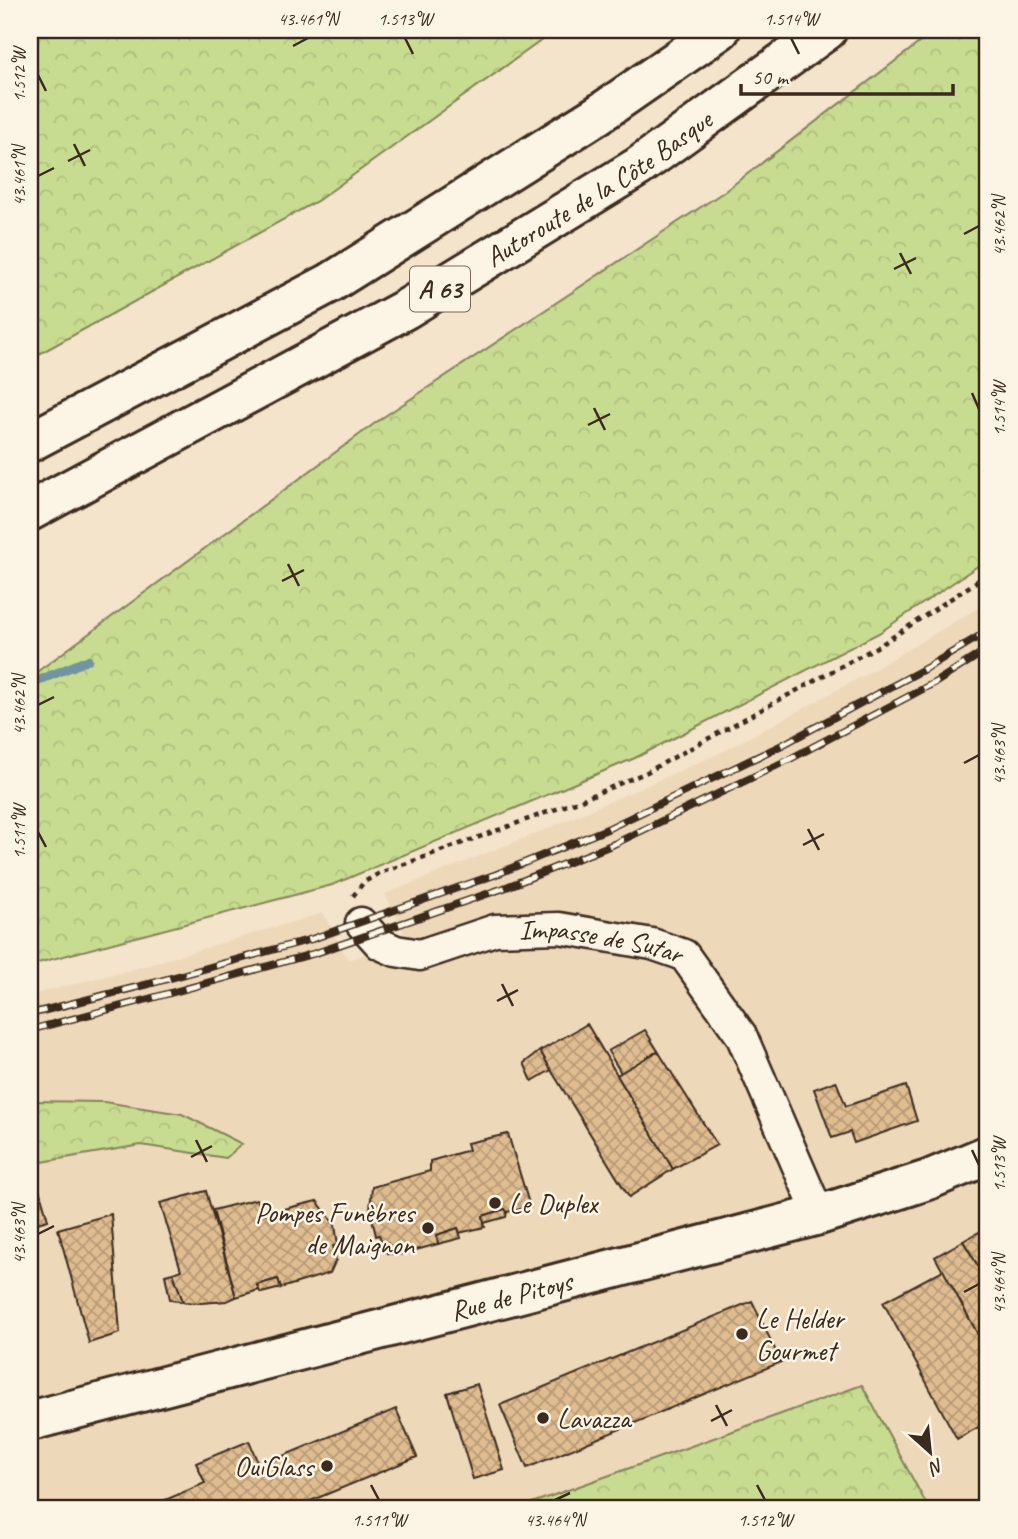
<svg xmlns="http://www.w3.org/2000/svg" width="1018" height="1539" viewBox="0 0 1018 1539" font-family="Caveat,sans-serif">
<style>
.built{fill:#eed8ba}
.forest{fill:url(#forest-crowns);stroke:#828358;stroke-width:2}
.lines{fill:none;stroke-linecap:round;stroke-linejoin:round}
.stream{stroke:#7094a0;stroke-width:9}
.building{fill:url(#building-cross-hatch);stroke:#3b2a1e;stroke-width:2}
.street-casing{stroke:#3b2a1e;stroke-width:35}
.secondary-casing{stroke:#3b2a1e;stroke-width:44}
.highway-casing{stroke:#3b2a1e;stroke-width:44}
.path{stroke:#3b2a1e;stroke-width:4.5;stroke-dasharray:5 5;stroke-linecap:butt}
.street{stroke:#fcf5e5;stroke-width:30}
.secondary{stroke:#fcf5e5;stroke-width:38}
.highway{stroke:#fcf5e5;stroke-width:38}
.rail-casing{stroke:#3b2a1e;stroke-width:8}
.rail{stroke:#fcf5e5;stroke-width:5;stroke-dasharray:16;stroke-linecap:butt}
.ticks{fill:none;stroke:#3b2a1e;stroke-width:2.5}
.poi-dot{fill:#3b2a1e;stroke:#fcf5e5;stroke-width:2.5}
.labels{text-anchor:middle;stroke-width:5;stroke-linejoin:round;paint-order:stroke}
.shield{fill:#fcf5e5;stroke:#75675a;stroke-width:2}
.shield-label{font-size:26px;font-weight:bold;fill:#3b2a1e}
.street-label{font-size:28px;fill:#3b2a1e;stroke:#fcf5e5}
.poi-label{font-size:28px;fill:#3b2a1e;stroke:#fcf5e5;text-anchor:start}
.neatline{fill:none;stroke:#3b2a1e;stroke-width:2.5}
.ticks-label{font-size:18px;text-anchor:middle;fill:#3b2a1e}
</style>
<defs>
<pattern id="forest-crowns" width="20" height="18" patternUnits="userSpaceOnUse" patternTransform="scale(1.75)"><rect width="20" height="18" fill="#c8dc91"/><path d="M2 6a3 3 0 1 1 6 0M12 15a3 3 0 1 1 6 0" fill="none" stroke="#adbd7d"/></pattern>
<pattern id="building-cross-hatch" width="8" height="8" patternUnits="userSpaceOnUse" patternTransform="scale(1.75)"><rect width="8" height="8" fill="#e0bd91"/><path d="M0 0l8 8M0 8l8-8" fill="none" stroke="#b79a76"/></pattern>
</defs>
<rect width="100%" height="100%" fill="#f4e4cc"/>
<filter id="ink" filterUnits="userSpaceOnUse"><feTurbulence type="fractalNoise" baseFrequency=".0143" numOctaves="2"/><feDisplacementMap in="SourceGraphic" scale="14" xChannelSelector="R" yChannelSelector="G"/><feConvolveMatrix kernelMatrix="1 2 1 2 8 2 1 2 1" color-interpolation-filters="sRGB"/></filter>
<g filter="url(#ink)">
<!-- built -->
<polygon class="built" points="988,602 988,1509 929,1509 862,1385 515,1509 30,1509 30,995 134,969 323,913 348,960 408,941 385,894 549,828 720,753 863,676"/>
<!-- forest -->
<g class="forest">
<polygon points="30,30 556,30 317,201 30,359"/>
<polygon points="936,30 988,30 988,559 879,633 635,758 332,885 30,965 30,677 382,418 725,191"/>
<polygon points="30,1101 104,1102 182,1114 242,1144 226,1158 141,1145 30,1164"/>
<polygon points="862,1385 929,1509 515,1509"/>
</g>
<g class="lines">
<!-- stream -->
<polyline class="stream" points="30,684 88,660"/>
</g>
<!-- building -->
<g class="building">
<polygon points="988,852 988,876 985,877 980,854"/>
<polygon points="587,1024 673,1169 629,1197 551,1070 540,1051"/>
<polygon points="645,1030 658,1051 621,1073 608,1051"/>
<polygon points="540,1051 551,1070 532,1081 524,1063"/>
<polygon points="658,1051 717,1145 673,1169 617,1075"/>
<polygon points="836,1081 846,1106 906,1086 917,1121 854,1143 850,1132 832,1138 814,1089"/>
<polygon points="508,1134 530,1207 507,1212 505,1209 483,1216 485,1227 459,1233 458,1228 437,1235 438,1244 398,1255 387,1253 379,1235 376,1236 370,1210 372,1187 430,1171 430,1161 469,1150 467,1143"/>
<polygon points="37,1182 48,1220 30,1225 30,1184"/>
<polygon points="206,1191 236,1297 227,1301 201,1303 183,1302 173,1273 181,1270 160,1203"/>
<polygon points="257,1199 263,1214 317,1201 335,1225 338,1245 333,1246 336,1260 330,1273 281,1288 278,1279 257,1285 259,1290 236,1297 213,1210"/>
<polygon points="505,1209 507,1212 506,1217 484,1223 483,1216"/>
<polygon points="111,1214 120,1333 89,1343 58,1229"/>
<polygon points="988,1227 988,1283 963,1241"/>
<polygon points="458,1228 461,1238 438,1244 437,1235"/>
<polygon points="963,1241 988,1283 988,1353 935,1257"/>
<polygon points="943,1270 988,1353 988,1422 957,1439 883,1302"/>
<polygon points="173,1273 183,1302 170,1299 165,1275"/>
<polygon points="278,1279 281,1288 261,1293 259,1290 257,1285"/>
<polygon points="752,1301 781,1362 527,1468 500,1405"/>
<polygon points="477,1384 504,1470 473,1479 447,1393"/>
<polygon points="396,1409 417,1457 291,1509 158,1509 156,1504 205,1483 196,1463 249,1441 259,1466"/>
</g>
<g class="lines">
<!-- street casing -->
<g class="street-casing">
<g id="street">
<path id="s1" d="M361,923L380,944L396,951L420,955L495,930L559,928L652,944L684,955L741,1035L819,1215"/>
</g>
</g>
<!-- secondary casing -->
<g class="secondary-casing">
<g id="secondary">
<path id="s2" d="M30,1421L819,1215L928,1180L988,1155"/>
</g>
</g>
<!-- highway casing -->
<g class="highway-casing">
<g id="highway">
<polyline points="30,442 330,283 599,114 720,30"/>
<path id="s3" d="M30,511L406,309L638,167L827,30"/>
</g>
</g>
<!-- path -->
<polyline class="path" points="353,896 364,882 380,873 581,800 647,772 882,644 988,574"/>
<!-- street -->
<use href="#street" class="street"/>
<!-- secondary -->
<use href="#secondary" class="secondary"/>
<!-- highway -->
<use href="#highway" class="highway"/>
<!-- rail casing -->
<g class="rail-casing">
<g id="rail">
<polyline points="30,1014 149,984 312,939 497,874 607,829 782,745 928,667 988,631"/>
<polyline points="30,1030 152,998 316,953 504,888 614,844 788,760 936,682 988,649"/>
</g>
</g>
<!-- rail -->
<use href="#rail" class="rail"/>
</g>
</g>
<!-- ticks -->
<path class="ticks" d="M405,38L413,54M791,38L799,54M293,46L308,38M38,75L46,91M74,144L85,166M68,161L90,150M38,176L54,168M964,234L979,226M900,253L911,274M894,269L916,258M972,393L979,409M594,408L605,430M588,425L610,414M288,564L299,586M282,581L304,570M38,705L54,697M964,763L979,755M808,829L819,850M38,832L46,847M803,845L824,834M502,984L513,1006M497,1001L518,990M196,1140L207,1162M972,1150L979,1165M191,1157L212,1146M38,1234L54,1226M964,1292L979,1284M716,1405L727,1426M711,1421L732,1410M371,1485L379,1500M757,1485L765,1500M555,1500L570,1493"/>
<!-- markers -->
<g class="poi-dot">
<circle cx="495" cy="1203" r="7"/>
<circle cx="428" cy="1228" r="7"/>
<circle cx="742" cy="1334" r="7"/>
<circle cx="543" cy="1418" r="7"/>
<circle cx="327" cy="1466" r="7"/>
</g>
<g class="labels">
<!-- shield labels -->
<rect class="shield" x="410" y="266.5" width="60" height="45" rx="5"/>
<g class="shield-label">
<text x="440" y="298">A 63</text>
</g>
<!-- street labels -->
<g class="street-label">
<text dy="10" stroke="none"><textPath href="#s3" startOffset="654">Autoroute de la Côte Basque</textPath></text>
<text dy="10" stroke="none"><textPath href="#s1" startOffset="256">Impasse de Sutar</textPath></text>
<text dy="10" stroke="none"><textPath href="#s2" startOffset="497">Rue de Pitoys</textPath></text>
</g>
<!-- poi labels -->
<g class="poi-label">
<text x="509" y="1213">Le Duplex</text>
<text x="414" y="1222" text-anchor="end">Pompes Funèbres<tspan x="414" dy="32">de Maignon</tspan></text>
<text x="756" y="1328">Le Helder<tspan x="756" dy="32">Gourmet</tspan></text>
<text x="557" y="1428">Lavazza</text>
<text x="313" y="1476" text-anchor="end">OuiGlass</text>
</g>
</g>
<!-- margin -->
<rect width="1018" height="1539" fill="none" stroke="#fcf5e5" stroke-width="77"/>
<!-- north arrow -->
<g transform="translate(930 1452) rotate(153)" stroke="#fcf5e5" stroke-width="5" paint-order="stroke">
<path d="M0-5L12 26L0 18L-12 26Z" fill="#3b2a1e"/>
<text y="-10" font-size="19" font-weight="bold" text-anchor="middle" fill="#3b2a1e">N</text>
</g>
<!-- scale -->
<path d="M741 84v10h212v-10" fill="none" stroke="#3b2a1e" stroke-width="3.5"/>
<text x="752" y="84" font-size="21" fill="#3b2a1e" stroke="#fcf5e5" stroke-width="5" paint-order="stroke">50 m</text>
<rect x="38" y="38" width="941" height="1462" class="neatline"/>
<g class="ticks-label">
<text x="308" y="25">43.461°N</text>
<text x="405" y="25">1.513°W</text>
<text x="791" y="25">1.514°W</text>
<text transform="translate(19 75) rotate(-90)" y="6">1.512°W</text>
<text transform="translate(19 176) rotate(-90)" y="6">43.461°N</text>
<text transform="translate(999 226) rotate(-90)" y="6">43.462°N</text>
<text transform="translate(999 409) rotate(-90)" y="6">1.514°W</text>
<text transform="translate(19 705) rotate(-90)" y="6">43.462°N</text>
<text transform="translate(999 755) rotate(-90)" y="6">43.463°N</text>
<text transform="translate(19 832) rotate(-90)" y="6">1.511°W</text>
<text transform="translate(999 1165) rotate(-90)" y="6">1.513°W</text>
<text transform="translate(19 1234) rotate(-90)" y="6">43.463°N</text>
<text transform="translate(999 1284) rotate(-90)" y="6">43.464°N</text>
<text x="379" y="1526">1.511°W</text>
<text x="555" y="1526">43.464°N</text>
<text x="765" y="1526">1.512°W</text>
</g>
</svg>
